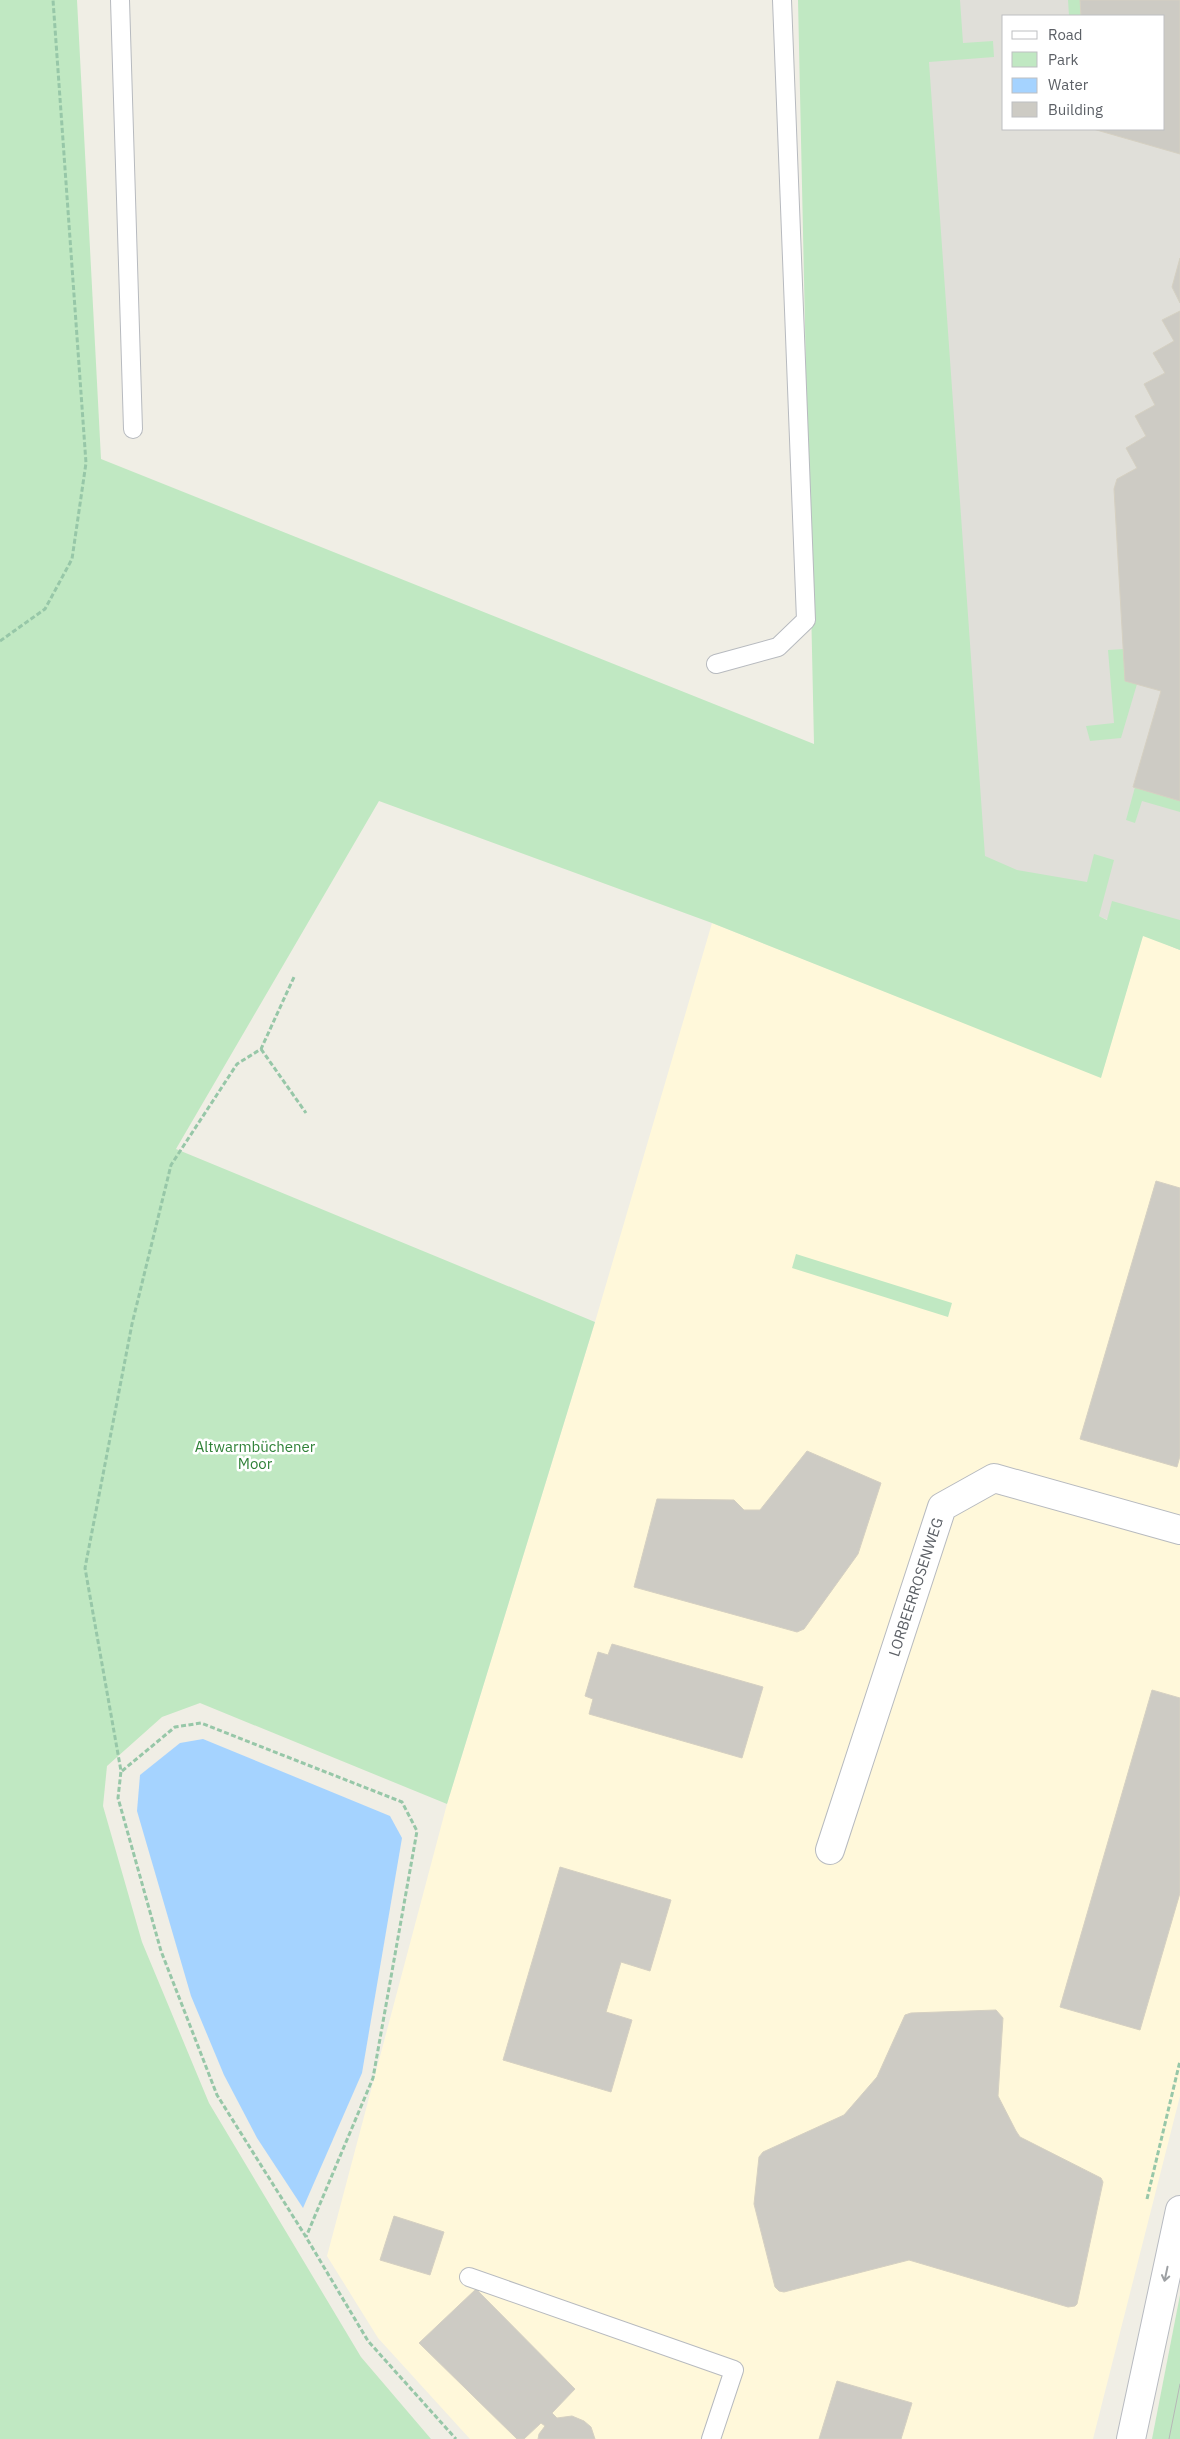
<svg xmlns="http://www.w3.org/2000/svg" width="1180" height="2439" viewBox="0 0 1180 2439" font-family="'IBM Plex Sans',sans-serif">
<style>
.commercial{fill:#fff8da}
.industrial{fill:#e0dfd9;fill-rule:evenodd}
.green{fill:#c0e8c2}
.water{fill:#a5d3ff}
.building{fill:#cdcbc4;stroke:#d5d0c2}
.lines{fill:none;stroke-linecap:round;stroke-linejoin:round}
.lane-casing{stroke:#b7babf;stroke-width:20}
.street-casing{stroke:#b7babf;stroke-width:30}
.secondary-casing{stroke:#b8bbc1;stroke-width:30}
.path{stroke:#97c7a8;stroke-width:3;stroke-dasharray:5 2.5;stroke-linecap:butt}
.lane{stroke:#fff;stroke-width:18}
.street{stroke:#fff;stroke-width:28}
.secondary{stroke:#fff;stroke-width:28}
.tram{stroke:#b6b7b7;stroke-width:1}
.oneway{stroke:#9da0a3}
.labels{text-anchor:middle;stroke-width:5;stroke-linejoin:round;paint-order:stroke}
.park-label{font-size:15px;fill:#308238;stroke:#fff}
.street-label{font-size:15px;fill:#5c6066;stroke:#fff}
</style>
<rect width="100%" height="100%" fill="#f0eee5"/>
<!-- commercial -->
<polygon class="commercial" points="712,923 1101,1077 1143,935 1180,950 1180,2096 1093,2439 470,2439 378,2338 327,2256 447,1804 595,1322"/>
<!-- industrial -->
<path class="industrial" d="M911,0H1180V950L967,861ZM1004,16H1164V129H1004Z"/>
<!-- green -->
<g class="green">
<polygon points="0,0 77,0 101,459 814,744 798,0 960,0 963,43 993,41 994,57 929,62 985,856 1017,870 1087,882 1094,854 1114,860 1099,916 1107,920 1112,901 1180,920 1180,950 1143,936 1101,1078 712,923 379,801 176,1149 595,1322 447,1804 200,1703 162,1717 107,1766 103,1806 142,1942 209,2103 361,2357 431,2439 0,2439"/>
<polygon points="1068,0 1080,0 1081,16 1069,16"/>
<polygon points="1124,649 1137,684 1121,738 1090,741 1086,726 1114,723 1108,650"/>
<polygon points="1135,787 1180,801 1180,812 1142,801 1135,823 1126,820"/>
<polygon points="796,1254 952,1303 948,1317 792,1268"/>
<polygon points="1180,2295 1180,2439 1152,2439"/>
</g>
<!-- water -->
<polygon class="water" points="203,1739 390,1816 402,1838 362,2073 303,2208 257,2138 224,2075 191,1996 137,1811 140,1775 180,1743"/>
<!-- building -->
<g class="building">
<polygon points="1080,0 1180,0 1180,154 1093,129 1164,129 1164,16 1081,16"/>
<polygon points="1180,258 1180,303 1172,287"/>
<polygon points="1180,311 1180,801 1133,787 1161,691 1125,681 1114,489 1117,479 1137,468 1126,448 1146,436 1135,416 1155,405 1144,384 1165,373 1153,353 1174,341 1162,320"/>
<polygon points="1156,1181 1180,1188 1180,1456 1177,1467 1080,1439"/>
<polygon points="807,1451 881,1483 858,1554 804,1629 797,1632 634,1587 657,1499 734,1500 744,1510 760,1510"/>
<polygon points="612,1644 763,1687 742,1758 589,1714 593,1699 585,1696 598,1652 608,1655"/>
<polygon points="1152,1690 1180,1698 1180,1893 1140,2030 1060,2007"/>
<polygon points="560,1867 671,1900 650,1971 621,1962 606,2012 632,2020 611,2092 503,2060"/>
<polygon points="996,2010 1003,2018 998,2096 1016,2131 1020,2137 1101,2178 1103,2182 1077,2304 1075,2306 1068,2307 909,2260 784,2292 779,2291 775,2287 754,2204 759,2157 763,2152 844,2115 877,2077 905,2015 911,2013"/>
<polygon points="394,2216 444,2232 430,2275 380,2260"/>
<polygon points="476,2289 575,2389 552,2413 557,2418 572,2416 584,2421 591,2427 595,2439 538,2439 539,2434 545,2426 541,2423 524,2439 517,2439 419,2343"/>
<polygon points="837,2381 912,2403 901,2439 819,2439"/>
</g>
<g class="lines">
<!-- lane casing -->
<g class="lane-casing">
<g id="lane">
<polyline points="120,0 133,429"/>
<polyline points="716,664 778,647 806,620 782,0"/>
<polyline points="469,2277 734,2370 711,2439"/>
</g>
</g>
<!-- street casing -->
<g class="street-casing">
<polyline id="street" points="830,1850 942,1507 994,1478 1180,1530"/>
</g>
<!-- secondary casing -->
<g class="secondary-casing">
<polyline id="secondary" points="1131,2439 1180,2210"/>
</g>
<!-- path -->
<g class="path">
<polyline points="0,641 45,609 72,559 86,463 53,0"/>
<polyline points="294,977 261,1049 237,1064 171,1165 132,1324 85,1568 121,1771 118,1798 161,1951 217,2095 306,2237 368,2341 456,2439"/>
<polyline points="261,1049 306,1113"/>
<polyline points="122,1771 175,1727 201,1723 402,1802 417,1831 373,2078 306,2237"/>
<polyline points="1147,2199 1180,2061"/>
</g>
<!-- lane -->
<use href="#lane" class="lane"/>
<!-- street -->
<use href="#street" class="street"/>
<!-- secondary -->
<use href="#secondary" class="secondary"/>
<!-- tram -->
<polyline class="tram" points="1169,2439 1180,2384"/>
</g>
<!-- one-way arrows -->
<defs><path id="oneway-shaft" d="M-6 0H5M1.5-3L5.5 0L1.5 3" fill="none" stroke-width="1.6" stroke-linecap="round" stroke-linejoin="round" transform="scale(1.25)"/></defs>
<use class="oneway" href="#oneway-shaft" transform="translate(1166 2274) rotate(102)"/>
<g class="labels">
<!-- park labels -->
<g class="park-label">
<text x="255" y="1452">Altwarmbüchener<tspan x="255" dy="17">Moor</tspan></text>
</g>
<!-- street labels -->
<g class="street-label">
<text transform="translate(916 1587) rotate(-72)" y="5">LORBEERROSENWEG</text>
</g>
</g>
<!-- legend -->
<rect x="1002" y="15" width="162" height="115" fill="#ffffff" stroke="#bebfc2"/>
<rect x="1012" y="31" width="25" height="8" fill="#ffffff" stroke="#bebfc2"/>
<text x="1048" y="40" font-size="15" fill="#5c6066">Road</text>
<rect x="1012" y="52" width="25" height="15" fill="#c0e8c2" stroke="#bebfc2"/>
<text x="1048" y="65" font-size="15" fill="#5c6066">Park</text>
<rect x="1012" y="78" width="25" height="15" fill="#a5d3ff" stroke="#bebfc2"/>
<text x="1048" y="90" font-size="15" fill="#5c6066">Water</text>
<rect x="1012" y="102" width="25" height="15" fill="#cdcbc4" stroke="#bebfc2"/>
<text x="1048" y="115" font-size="15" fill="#5c6066">Building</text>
</svg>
